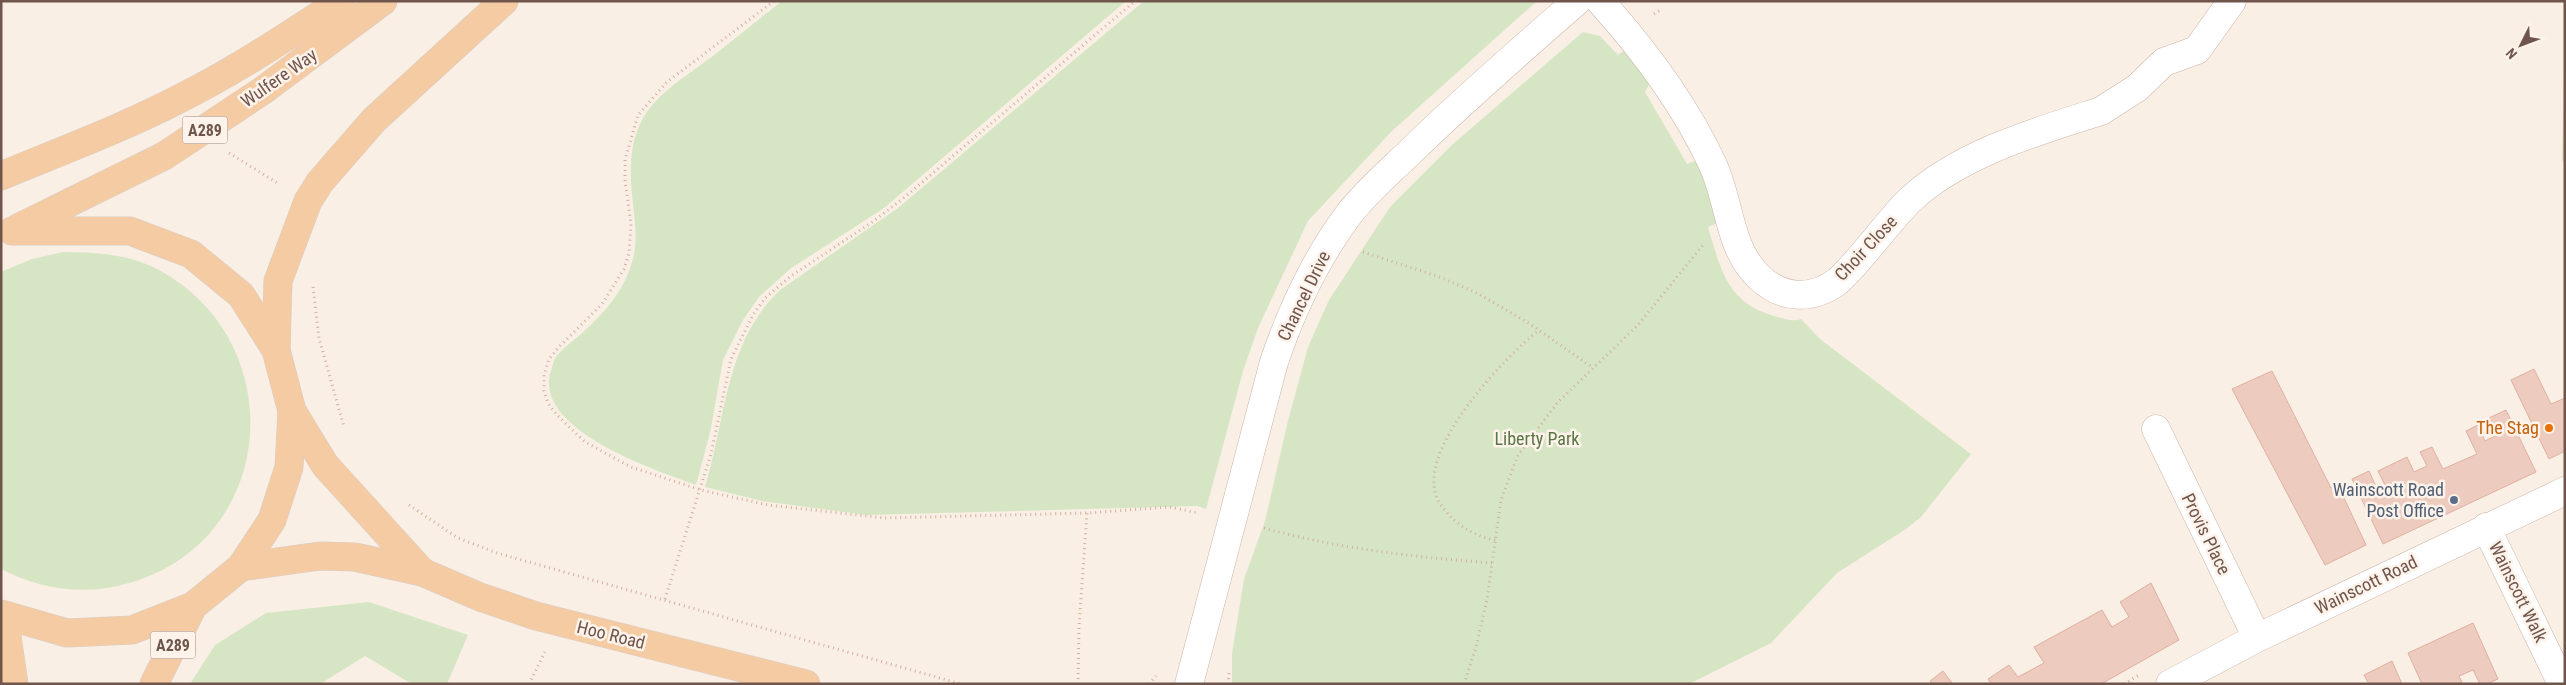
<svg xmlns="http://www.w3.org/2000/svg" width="2566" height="685" viewBox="0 0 2566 685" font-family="'Roboto Condensed',sans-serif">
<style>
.green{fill:#d6e6c4}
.building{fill:#edcbbe;stroke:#dfb0a0}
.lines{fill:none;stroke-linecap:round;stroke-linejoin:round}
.minor-casing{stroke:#cab6ab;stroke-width:29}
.major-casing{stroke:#d7cfcd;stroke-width:29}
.path{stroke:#d2afa1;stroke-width:3;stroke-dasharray:1 4;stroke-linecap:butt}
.minor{stroke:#fff;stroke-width:28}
.major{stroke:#f4cba2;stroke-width:28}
.food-dot{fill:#e8710a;stroke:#fdf3ea;stroke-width:2}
.service-dot{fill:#5c6f8a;stroke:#fdf3ea;stroke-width:2}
.labels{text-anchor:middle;stroke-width:5;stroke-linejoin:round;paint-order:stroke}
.shield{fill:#fdf3ea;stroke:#9a847b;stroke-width:1}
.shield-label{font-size:16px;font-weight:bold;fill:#70554c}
.street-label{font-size:18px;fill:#70554c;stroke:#fdf3ea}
.food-label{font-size:18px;fill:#c56008;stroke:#fdf3ea;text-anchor:end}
.park-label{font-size:18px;fill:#597645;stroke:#fdf3ea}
.service-label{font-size:18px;fill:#4e5e75;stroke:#fdf3ea;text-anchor:end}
</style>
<rect width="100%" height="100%" fill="#faefe4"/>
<!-- green -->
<g class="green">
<path d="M782,1H1126L884,208L790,269L759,297L743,320L723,360L710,433L696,485C657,471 536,431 550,374C552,369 553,361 556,357C563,348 573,341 581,334C600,317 620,296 629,271C643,237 630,206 631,171C631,105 669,90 714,55C737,37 759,19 782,1Z"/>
<path d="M1144,1H1537L1392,131L1308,221L1258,328L1243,371L1206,509L1197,506L867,515L762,501L705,487C726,418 725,342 780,290L898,208Z"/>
<polygon points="2565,26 2565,160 2562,161"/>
<path d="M1583,32L1600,36L1618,55L1626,49L1651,81L1645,92L1687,164L1697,160L1708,186L1718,223L1708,227C1721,271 1728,305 1778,317C1785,319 1794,322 1801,319L1820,339L1971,454L1921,517L1906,529L1837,573L1771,643L1689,684H1232V653L1244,579L1265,521L1288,421L1308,347L1329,300L1390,207L1453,144Z"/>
<path d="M63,252C96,252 129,254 159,270C292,342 278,541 129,583C85,596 42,590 1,569V272L32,259Z"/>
<polygon points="369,602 468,635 447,684 412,684 365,656 320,684 190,684 215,645 266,613"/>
</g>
<!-- building -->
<g class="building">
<polygon points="2534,369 2551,404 2565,398 2565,451 2549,459 2511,380"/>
<polygon points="2272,371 2331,488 2338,485 2366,545 2325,565 2232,389"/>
<polygon points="2506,410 2536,472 2383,544 2352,479 2369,471 2377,489 2385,485 2378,471 2407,457 2414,472 2427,466 2420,452 2432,447 2443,469 2477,454 2466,431 2478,425 2485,441 2497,435 2489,418"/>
<polygon points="2151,583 2179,640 2101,684 1991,684 1988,679 2009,665 2018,677 2044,663 2034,647 2102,610 2112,627 2129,617 2120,602"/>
<polygon points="2473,623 2498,679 2487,684 2480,684 2473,670 2459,676 2462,682 2458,684 2422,684 2408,653"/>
<polygon points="2392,661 2402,684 2369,684 2364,675"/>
<polygon points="1943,671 1953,684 1932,684 1930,681"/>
</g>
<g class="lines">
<!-- minor casing -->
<g class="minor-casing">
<g id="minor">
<path d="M1600,1C1644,50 1684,103 1712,163C1730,200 1728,248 1759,277C1783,300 1813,300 1838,281C1864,257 1884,226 1909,201C1958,154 2038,131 2101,111L2137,88L2164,62L2197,50L2232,1"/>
<polyline points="2156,429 2257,638"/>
<polyline points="2486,527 2562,684"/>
<path d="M1189,684L1274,362C1292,309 1316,258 1349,214C1366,192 1388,173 1408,154C1462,101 1520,51 1577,1"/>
<polyline points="2170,684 2257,638 2565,491"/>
</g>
</g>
<!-- major casing -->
<g class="major-casing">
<g id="major">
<path d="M1,176C61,151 121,129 179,99C235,71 288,36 341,1"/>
<polyline points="18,228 164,156 262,91 383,1"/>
<polyline points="276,350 278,281 308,201 320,182 374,120 504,1"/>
<polyline points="292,411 325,465 422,572"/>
<polyline points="241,567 320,556 355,557 422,572 480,597 536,616 806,684"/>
<polyline points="1,614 67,633 132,630 193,606 241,567 272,520 289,467 292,411 276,350 241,295 191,254 130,231 12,231"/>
<polyline points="4,616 14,684"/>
<polyline points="154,684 193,606"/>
</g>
</g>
<!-- path -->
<g class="path">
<polyline points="774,1 667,82 638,115 625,160 625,180 631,224 629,253 624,269 602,304 559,347 549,359 544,375 544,391 548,403 557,415 585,442 631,467 701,490 768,505 885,518 1087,513 1169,507 1199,513"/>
<polyline points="1654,14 1662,9"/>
<polyline points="229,153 279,184"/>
<polyline points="1363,252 1437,276 1477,293 1527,322 1592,367"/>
<polyline points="313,287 319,338 344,427"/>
<polyline points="409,505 458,538 497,553 961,684"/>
<path d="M1264,528C1339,549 1414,557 1492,563"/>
<path d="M1495,540C1478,537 1460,527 1449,515C1443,508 1437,501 1435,492C1423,443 1504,358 1539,330"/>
<polyline points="665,599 711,454 731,359 753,315 765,298 791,276 874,221 906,196 1135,1"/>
<polyline points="529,684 545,652"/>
<polyline points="1078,684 1079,627 1087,513"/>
<polyline points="1149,684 1156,676"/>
<polyline points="1228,684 1229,673"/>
<polyline points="1464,684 1476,647 1487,600 1501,500 1518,455 1557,403 1638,325 1703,245"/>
<polyline points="2124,684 2139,675"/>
</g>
<!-- minor -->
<use href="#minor" class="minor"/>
<!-- major -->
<use href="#major" class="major"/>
</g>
<!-- markers -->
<circle class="food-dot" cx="2549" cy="428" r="5"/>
<circle class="service-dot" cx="2454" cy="500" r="5"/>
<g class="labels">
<!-- shield labels -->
<g class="shield">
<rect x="182.5" y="116.5" width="45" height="27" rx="4"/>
<rect x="150.5" y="631.5" width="45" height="27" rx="4"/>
</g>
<g class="shield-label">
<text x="205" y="136">A289</text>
<text x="173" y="651">A289</text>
</g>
<!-- street labels -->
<g class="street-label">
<text transform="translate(279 78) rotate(-35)" y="6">Wulfere Way</text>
<text transform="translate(1866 248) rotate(-47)" y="6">Choir Close</text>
<text transform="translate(1304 296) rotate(-64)" y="6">Chancel Drive</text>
<text transform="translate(2206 534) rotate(64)" y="6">Provis Place</text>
<text transform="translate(2366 585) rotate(-26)" y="6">Wainscott Road</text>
<text transform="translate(2518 592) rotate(64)" y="6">Wainscott Walk</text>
<text transform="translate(611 635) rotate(14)" y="6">Hoo Road</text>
</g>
<!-- food labels -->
<g class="food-label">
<text x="2539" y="434">The Stag</text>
</g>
<!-- park labels -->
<g class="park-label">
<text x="1537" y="445">Liberty Park</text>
</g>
<!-- service labels -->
<g class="service-label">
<text x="2444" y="496">Wainscott Road<tspan x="2444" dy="21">Post Office</tspan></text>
</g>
</g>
<!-- border -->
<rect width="2566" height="685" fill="none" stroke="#70554c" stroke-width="5"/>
<!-- north arrow -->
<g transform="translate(2521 45) rotate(228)" stroke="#fdf3ea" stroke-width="4" paint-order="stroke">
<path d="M0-4L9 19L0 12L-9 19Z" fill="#70554c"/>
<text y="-8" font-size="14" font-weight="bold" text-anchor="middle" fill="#70554c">N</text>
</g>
</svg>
